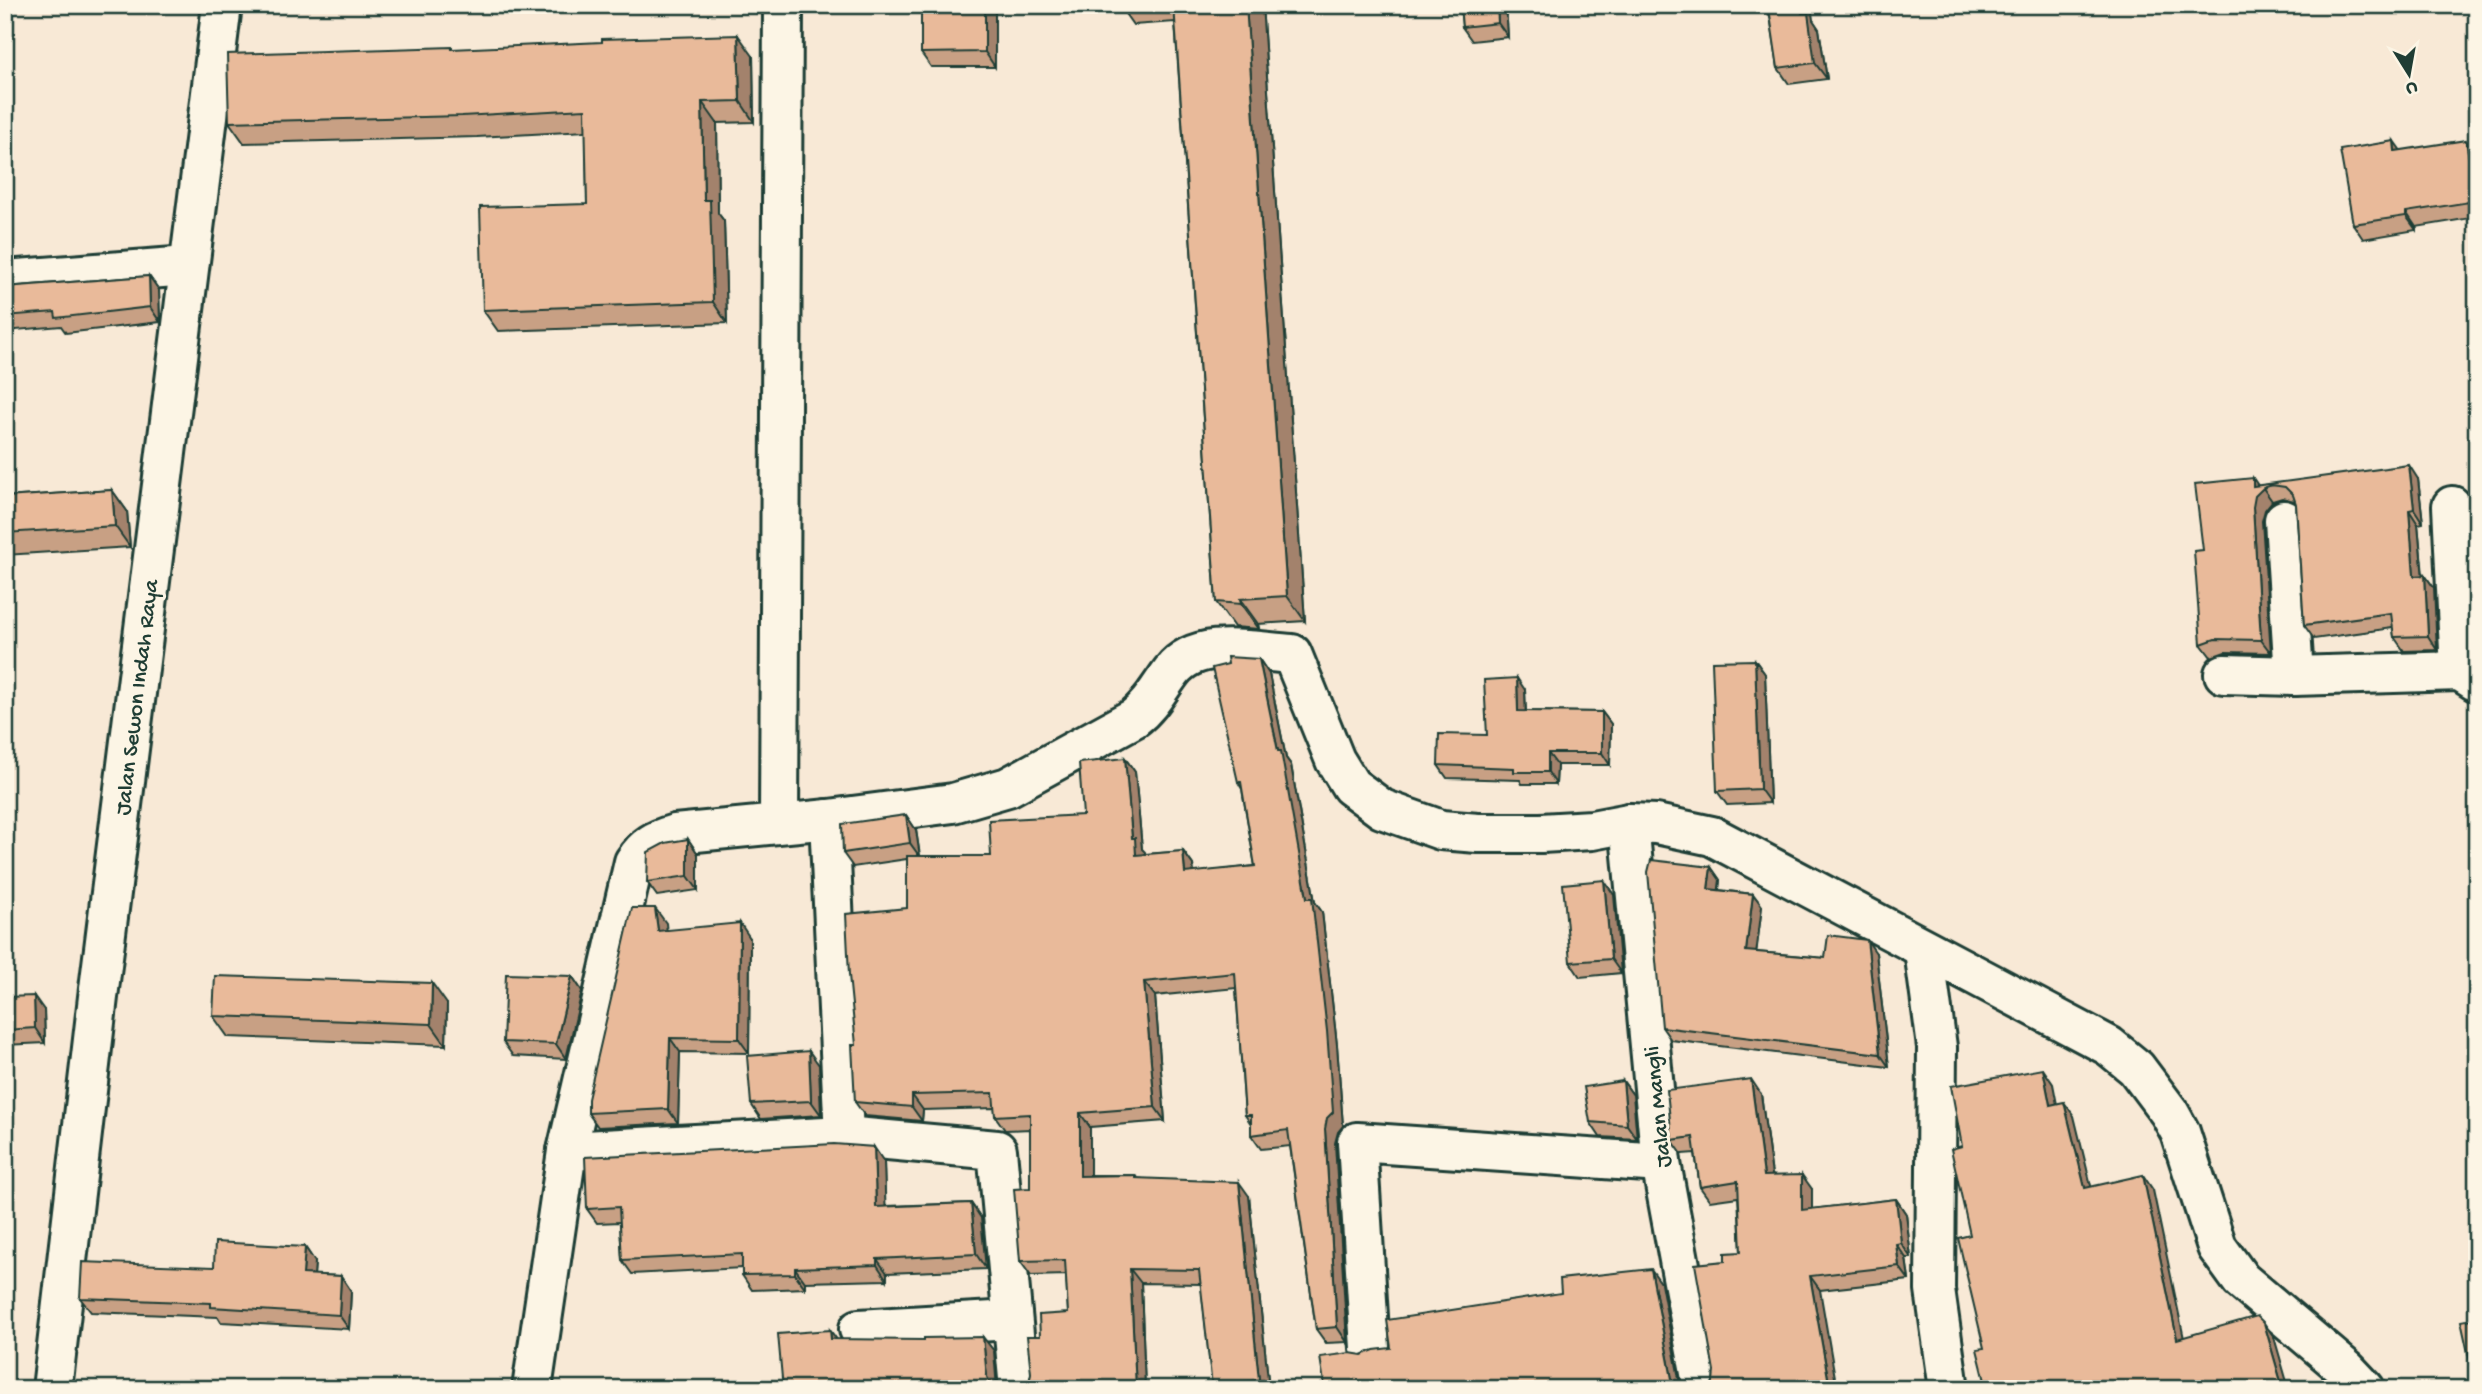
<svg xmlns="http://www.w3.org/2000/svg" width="2482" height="1394" viewBox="0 0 2482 1394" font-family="'Gochi Hand',sans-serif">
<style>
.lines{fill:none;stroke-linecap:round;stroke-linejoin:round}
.minor-casing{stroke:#1f3d34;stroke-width:44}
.minor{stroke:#fcf5e5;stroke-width:38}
.wall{fill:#c8a084;stroke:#1f3d34;stroke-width:2}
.shaded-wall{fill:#a3826c;stroke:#1f3d34;stroke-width:2}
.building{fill:#e9ba9a;stroke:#1f3d34;stroke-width:2}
.labels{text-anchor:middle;stroke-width:6;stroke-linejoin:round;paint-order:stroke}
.street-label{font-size:23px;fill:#1f3d34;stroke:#fcf5e5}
</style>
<rect width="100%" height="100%" fill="#f8e9d6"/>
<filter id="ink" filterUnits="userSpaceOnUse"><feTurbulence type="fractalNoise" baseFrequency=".0143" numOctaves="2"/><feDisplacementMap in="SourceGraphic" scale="14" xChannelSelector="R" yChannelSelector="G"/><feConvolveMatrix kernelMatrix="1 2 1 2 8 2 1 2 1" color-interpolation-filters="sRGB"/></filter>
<g filter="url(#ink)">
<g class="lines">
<!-- minor casing -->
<g class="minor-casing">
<g id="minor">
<polyline points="5,280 188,266"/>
<polyline points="2452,506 2460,671"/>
<polyline points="2284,520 2294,676"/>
<polyline points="2224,674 2294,676 2460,671 2477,682"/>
<polyline points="829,819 844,1136"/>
<polyline points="779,823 783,5"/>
<polyline points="1629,823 1661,1163 1703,1389"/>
<polyline points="1924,950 1937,1047 1935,1290 1949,1389"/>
<polyline points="567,1151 844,1136 997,1150 1019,1389"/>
<polyline points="859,1329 1011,1320"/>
<polyline points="1370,1348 1357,1142 1661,1163"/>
<polyline points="52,1389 98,997 222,5"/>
<path d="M532,1389L567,1151L634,862C645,845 655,840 675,834L829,819L953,803L1008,787L1134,718C1151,705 1159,688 1172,671C1198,637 1255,652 1292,654L1335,760L1351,786L1382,809L1441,830L1478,833H1541L1592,830L1629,823L1656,824L1712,836L2109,1046L2136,1068L2169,1112L2180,1132L2217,1247L2241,1280L2347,1370L2365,1389"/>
</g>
</g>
<!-- minor -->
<use href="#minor" class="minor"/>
</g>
<!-- wall -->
<g class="wall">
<polygon points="921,5 995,5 995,67 931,67 921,53"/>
<polygon points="1119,5 1262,5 1305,621 1258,624 1259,629 1234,627 1216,602 1175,22 1133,25"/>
<polygon points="1460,5 1506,5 1508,37 1472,41 1462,27"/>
<polygon points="1764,5 1813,20 1819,29 1827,79 1789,84 1778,68 1770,16 1765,9"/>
<polygon points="454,49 753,56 754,122 717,123 718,213 724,221 727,323 498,331 483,310 587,204 586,131 477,137 244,143 229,122"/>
<polygon points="2400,150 2476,154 2477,217 2416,227 2416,230 2363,239 2353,224"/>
<polygon points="149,276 159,290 160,322 66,333 61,326 5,331 5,287"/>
<polygon points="2418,479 2423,523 2418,524 2423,575 2425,575 2434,588 2437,650 2404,651 2394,637 2393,628 2314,639 2304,625 2296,504 2294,501 2282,498 2272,501 2265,510 2262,521 2271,653 2225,652 2211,657 2201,644 2203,550 2258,486"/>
<polygon points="112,490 127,511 130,547 5,555 5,497"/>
<polygon points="1259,659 1269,674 1286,758 1291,765 1315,902 1322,912 1337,1045 1343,1126 1338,1132 1335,1143 1347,1342 1326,1343 1316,1329 1290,1146 1261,1149 1251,1135 1251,1124 1245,1115 1236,988 1155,996 1165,1121 1090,1127 1090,1175 1135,1175 1137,1178 1249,1196 1269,1389 1214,1389 1212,1386 1201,1284 1141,1283 1145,1389 1025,1389 1029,1383 1040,1336 1068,1313 1066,1275 1031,1276 1020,1261 1030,1188 1030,1129 1005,1130 995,1116 995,1108 923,1110 922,1121 865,1116 855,1102 856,1045 907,908 907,859 853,867 843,853 906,815 916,830 920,856 991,856 1083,815 1125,758 1135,772 1142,849 1145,854 1183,851 1193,865 1194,873 1255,866 1242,789 1238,782"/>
<polygon points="1755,660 1765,674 1770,803 1727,805 1717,791"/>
<polygon points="1525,690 1526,711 1602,712 1611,724 1610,765 1557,765 1556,784 1522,784 1520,780 1447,778 1438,765 1487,735"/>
<polygon points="688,839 698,854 698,890 657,896 647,882"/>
<polygon points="1711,867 1720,880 1719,890 1753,894 1762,906 1756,952 1825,958 1876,953 1889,1067 1671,1040 1662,1027"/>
<polygon points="1614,895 1621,973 1580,977 1570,962"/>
<polygon points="666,923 666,930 750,938 749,1053 680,1052 678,1123 598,1127 588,1113"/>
<polygon points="572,976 582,991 566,1059 513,1056 503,1042"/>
<polygon points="5,997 44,1010 45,1043 5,1045"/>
<polygon points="447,1004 446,1045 228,1037 213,1016"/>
<polygon points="819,1065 821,1115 761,1119 751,1104"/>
<polygon points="1623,1081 1633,1095 1637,1139 1600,1137 1590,1122"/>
<polygon points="1761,1094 1772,1175 1812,1189 1812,1209 1896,1199 1906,1214 1911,1258 1906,1258 1909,1280 1820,1290 1713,1382 1725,1261 1741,1252 1738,1197 1710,1201 1700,1187 1695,1153 1682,1154 1672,1140"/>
<polygon points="884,1162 885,1206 971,1203 981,1218 986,1269 887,1273 887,1280 805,1282 805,1288 752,1290 742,1275 742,1268 632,1274 622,1260 620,1222 597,1223 587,1209"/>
<polygon points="305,1247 315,1262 314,1275 341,1276 351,1291 349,1329 221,1322 218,1317 91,1312 80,1298"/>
</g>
<!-- shaded-wall -->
<g class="shaded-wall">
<polygon points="985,5 995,5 995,67 985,52"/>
<polygon points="1246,5 1262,5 1305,621 1287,596"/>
<polygon points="1497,5 1506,5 1508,37 1498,23"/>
<polygon points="1801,5 1811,5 1813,20 1819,29 1827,79 1815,63 1802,13"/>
<polygon points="738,35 753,56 754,122 740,101"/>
<polygon points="702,102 717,123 718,213 724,221 727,323 713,302 704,200"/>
<polygon points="2466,140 2476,154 2477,202 2476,201"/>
<polygon points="2394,141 2404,155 2395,151"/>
<polygon points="2406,212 2416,227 2416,230 2406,216"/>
<polygon points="149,276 159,290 160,322 150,307"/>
<polygon points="2409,465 2418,479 2423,523 2414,509"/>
<polygon points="2253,478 2261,490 2263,488 2272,501 2265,510 2262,521 2271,653 2261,640 2253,507"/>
<polygon points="112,490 127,511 130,547 115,526"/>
<polygon points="2409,510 2418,524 2424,590 2414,576"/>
<polygon points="2425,575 2434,588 2437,650 2428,636"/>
<polygon points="1240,599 1258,624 1259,629 1241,604"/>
<polygon points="1259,659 1269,674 1286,758 1291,765 1315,902 1322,912 1337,1045 1343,1126 1338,1132 1335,1143 1347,1342 1337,1327 1325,1129 1307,898 1278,751"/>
<polygon points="1755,660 1765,674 1770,803 1760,789"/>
<polygon points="1517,678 1525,690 1526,723 1518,711"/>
<polygon points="1602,712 1611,724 1610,765 1602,753"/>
<polygon points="1548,753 1557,765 1556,784 1548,772"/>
<polygon points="1125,758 1135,772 1142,849 1145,852 1147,869 1136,855 1132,838"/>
<polygon points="906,815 916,830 920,857 910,843"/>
<polygon points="688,839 698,854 698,890 688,876"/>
<polygon points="1183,851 1193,865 1195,888 1185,873"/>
<polygon points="1711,867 1720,880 1717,902 1708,889"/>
<polygon points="1604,880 1614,895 1621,973 1611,959"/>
<polygon points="1753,894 1762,906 1755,963 1746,951"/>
<polygon points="655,908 666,923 668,945 658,931"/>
<polygon points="740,923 750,938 749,1053 739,1039"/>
<polygon points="1867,940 1876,953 1889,1067 1880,1054"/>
<polygon points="572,976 582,991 566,1059 556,1044"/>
<polygon points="1144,982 1155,996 1165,1121 1155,1107"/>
<polygon points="432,983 447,1004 446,1045 431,1024"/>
<polygon points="34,996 44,1010 45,1043 35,1028"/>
<polygon points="670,1038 680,1052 678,1123 668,1109"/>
<polygon points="809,1051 819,1065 821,1115 811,1101"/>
<polygon points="2043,1069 2053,1084 2060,1120 2050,1105"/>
<polygon points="1751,1079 1761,1094 1774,1190 1764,1176"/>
<polygon points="1623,1081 1633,1095 1637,1139 1627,1125"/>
<polygon points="912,1095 923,1110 922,1121 912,1107"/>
<polygon points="2064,1102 2074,1116 2095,1202 2085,1188"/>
<polygon points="1080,1113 1090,1127 1090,1190 1080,1176"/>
<polygon points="874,1147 884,1162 886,1221 876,1207"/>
<polygon points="1802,1175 1812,1189 1812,1225 1802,1210"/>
<polygon points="2143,1175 2153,1190 2187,1353 2177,1339"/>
<polygon points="1239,1182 1249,1196 1269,1389 1265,1389 1259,1380"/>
<polygon points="1896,1199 1906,1214 1911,1258 1901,1243"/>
<polygon points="971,1203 981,1218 986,1269 976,1254"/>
<polygon points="1896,1244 1906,1258 1909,1280 1899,1266"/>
<polygon points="305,1247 315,1262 313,1289 303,1274"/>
<polygon points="877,1259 887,1273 887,1280 877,1265"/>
<polygon points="795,1268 805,1282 805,1288 795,1274"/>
<polygon points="1130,1269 1141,1283 1145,1389 1136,1389"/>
<polygon points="1651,1269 1661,1283 1681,1389 1677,1389 1672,1379"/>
<polygon points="341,1276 351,1291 349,1329 339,1315"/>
<polygon points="1810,1276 1820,1290 1837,1389 1830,1389"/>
<polygon points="2264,1323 2274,1337 2289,1389 2283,1389"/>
<polygon points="830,1330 841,1345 831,1339"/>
<polygon points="983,1337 994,1351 997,1389 992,1389 987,1377"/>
</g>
<!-- building -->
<g class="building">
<polygon points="921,5 985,5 985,52 921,53"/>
<polygon points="1174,5 1246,5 1287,596 1240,599 1241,604 1216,602"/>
<polygon points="1460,5 1497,5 1498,23 1462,27"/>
<polygon points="1764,5 1801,5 1802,13 1808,13 1815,63 1778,68 1769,8 1765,9"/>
<polygon points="738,35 740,101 702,102 704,200 710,200 713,302 483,310 480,207 587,204 585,109 462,116 229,122 227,54 452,47 452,49 602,42 602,39"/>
<polygon points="2466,140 2476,201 2406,212 2406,216 2353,224 2340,150 2394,141 2395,151"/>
<polygon points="149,276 150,307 56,318 55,312 5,316 5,287"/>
<polygon points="2409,465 2414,509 2409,510 2414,576 2425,575 2428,636 2394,637 2391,613 2304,625 2296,504 2293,495 2285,487 2272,485 2263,488 2255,496 2253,507 2261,640 2215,639 2201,644 2194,551 2203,550 2195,484 2253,478 2253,486"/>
<polygon points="2477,472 2477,500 2472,473"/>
<polygon points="112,490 115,526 5,533 5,497"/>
<polygon points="1227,657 1259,659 1278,751 1281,751 1307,898 1312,898 1327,1031 1333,1112 1327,1118 1325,1129 1337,1327 1316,1329 1288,1130 1251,1135 1251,1115 1245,1115 1235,973 1144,982 1155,1107 1080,1113 1080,1176 1135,1175 1135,1178 1239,1182 1259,1380 1212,1386 1199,1270 1130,1269 1136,1389 1025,1389 1029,1383 1031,1373 1027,1336 1040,1336 1039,1315 1068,1313 1065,1260 1020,1261 1014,1189 1030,1188 1030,1114 995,1116 993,1093 912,1095 912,1107 855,1102 852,1045 856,1045 849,975 846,914 907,908 907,856 991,856 989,820 1083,815 1079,763 1125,758 1132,838 1135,838 1136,855 1183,851 1185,873 1255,866 1241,782 1238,782 1212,668 1228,664"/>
<polygon points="1755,660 1760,789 1717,791 1712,661"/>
<polygon points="1517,678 1518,711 1602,712 1602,753 1548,753 1548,772 1514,772 1514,768 1438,765 1439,734 1487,735 1484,680"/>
<polygon points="906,815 910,843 843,853 842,824"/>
<polygon points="688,839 688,876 647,882 648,852 665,843"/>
<polygon points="1651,860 1711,867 1708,889 1753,894 1746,951 1825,958 1828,935 1867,940 1880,1054 1662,1027 1648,872"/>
<polygon points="1604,880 1611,959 1570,962 1563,884"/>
<polygon points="632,908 655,908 658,931 740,923 739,1039 670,1038 668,1109 588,1113 588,1099"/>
<polygon points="506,974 572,976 556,1044 503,1042"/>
<polygon points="215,976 432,983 431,1024 213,1016"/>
<polygon points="34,996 35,1028 5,1030 5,997"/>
<polygon points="809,1051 811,1101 751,1104 747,1056"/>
<polygon points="2043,1069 2050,1105 2064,1102 2085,1188 2143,1175 2177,1339 2257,1316 2264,1323 2283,1389 1987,1389 1977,1349 1984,1348 1958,1238 1970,1235 1951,1149 1962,1146 1951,1086"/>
<polygon points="1751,1079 1764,1176 1802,1175 1802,1210 1896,1199 1901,1243 1896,1244 1899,1266 1810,1276 1830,1389 1709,1389 1713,1382 1714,1371 1695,1264 1725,1261 1725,1253 1741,1252 1738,1181 1700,1187 1693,1137 1672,1140 1667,1090"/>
<polygon points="1623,1081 1627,1125 1590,1122 1584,1087"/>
<polygon points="834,1144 874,1147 876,1207 971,1203 976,1254 877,1259 877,1265 795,1268 795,1274 742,1275 742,1254 622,1260 619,1207 587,1209 585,1157"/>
<polygon points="215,1242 305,1247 303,1274 341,1276 339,1315 211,1307 211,1303 80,1298 82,1262 214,1267"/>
<polygon points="1651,1269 1672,1379 1677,1389 1325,1389 1320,1357 1350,1353 1362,1355 1374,1350 1391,1348 1387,1320 1561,1293 1560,1279"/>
<polygon points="2477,1318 2477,1389 2476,1389 2461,1321"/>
<polygon points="830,1330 831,1339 924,1340 924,1338 983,1337 987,1377 991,1387 993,1389 783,1389 778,1334"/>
</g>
</g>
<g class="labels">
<!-- street labels -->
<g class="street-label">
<text transform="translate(135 697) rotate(-83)" y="8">Jalan Sewon Indah Raya</text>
<text transform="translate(1656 1107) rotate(-96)" y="8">Jalan Mangli</text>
</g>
</g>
<!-- margin -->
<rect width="2482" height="1394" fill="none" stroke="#fcf5e5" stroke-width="28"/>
<rect x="14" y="14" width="2454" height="1366" fill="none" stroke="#1f3d34" stroke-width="2.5" filter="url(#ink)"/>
<!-- north arrow -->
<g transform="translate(2409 74) rotate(169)" stroke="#fcf5e5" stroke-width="5" paint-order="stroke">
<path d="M0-5L12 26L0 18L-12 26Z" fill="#1f3d34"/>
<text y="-10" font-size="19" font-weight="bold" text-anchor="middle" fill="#1f3d34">U</text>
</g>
</svg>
